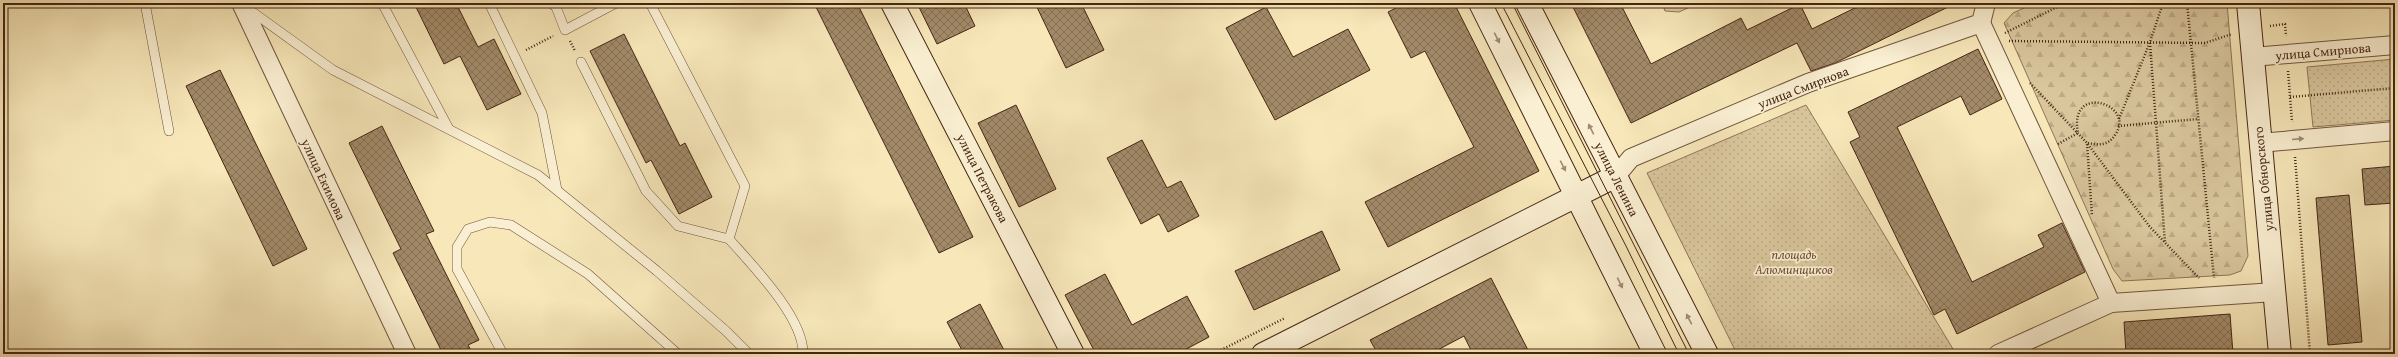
<svg xmlns="http://www.w3.org/2000/svg" width="2398" height="357" viewBox="0 0 2398 357" font-family="'Gentium Book Plus',serif">
<style>
.forest{fill:url(#forest-firs);stroke:#907658}
.park{fill:url(#park-dots);stroke:#907658}
.garden{fill:#d9c69d;stroke:#907658}
.building{fill:url(#building-cross-hatch);stroke:#462512}
.lines{fill:none;stroke-linecap:round;stroke-linejoin:round}
.lane-casing{stroke:#72563c;stroke-width:10}
.street-casing{stroke:#72563c;stroke-width:20}
.secondary-casing{stroke:#462512;stroke-width:24}
.path{stroke:#462512;stroke-width:2.5;stroke-dasharray:1 2;stroke-linecap:butt}
.lane{stroke:#faefd2;stroke-width:9}
.street{stroke:#faefd2;stroke-width:18}
.secondary{stroke:#faefd2;stroke-width:22}
.tram{stroke:#462512;stroke-width:1}
.oneway{fill:#a08a72}
.labels{text-anchor:middle;stroke-width:3.5;stroke-linejoin:round;paint-order:stroke}
.street-label{font-size:13px;fill:#462512;stroke:#faefd2}
.park-label{font-size:13px;font-style:italic;fill:#6b4d35;stroke:#faefd2}
</style>
<defs>
<pattern id="forest-firs" width="22" height="20" patternUnits="userSpaceOnUse"><rect width="22" height="20" fill="#d9c69d"/><path d="M5 1l3.5 6h-7zM16 11l3.5 6h-7z" fill="#bcaa86"/></pattern>
<pattern id="park-dots" width="8" height="8" patternUnits="userSpaceOnUse"><rect width="8" height="8" fill="#d9c69d"/><path d="M2 2h.1M6 6h.1" fill="none" stroke="#bcaa86" stroke-width="1.8" stroke-linecap="round"/></pattern>
<pattern id="building-cross-hatch" width="8" height="8" patternUnits="userSpaceOnUse"><rect width="8" height="8" fill="#a28a69"/><path d="M0 0l8 8M0 8l8-8" fill="none" stroke="#867155"/></pattern>
</defs>
<rect width="100%" height="100%" fill="#f7e7b9"/>
<filter id="stains"><feTurbulence type="fractalNoise" baseFrequency=".005" numOctaves="4"/><feColorMatrix values="0 0 0 0 .2 0 0 0 0 .09 0 0 0 0 .02 0 0 0 .5 -.17"/></filter>
<radialGradient id="worn" r=".72"><stop offset=".6" stop-color="#630" stop-opacity="0"/><stop offset="1" stop-color="#630" stop-opacity=".3"/></radialGradient>
<!-- forest -->
<polygon class="forest" points="2035,3 2227,3 2248,256 2241,271 2230,275 2122,281 2113,269 2004,23 2013,13"/>
<!-- park -->
<g class="park">
<polygon points="2395,59 2395,120 2313,127 2307,67"/>
<polygon points="1806,105 1956,354 1737,354 1647,173"/>
</g>
<!-- garden -->
<polygon class="garden" points="1662,3 1699,3 1679,12 1665,11"/>
<!-- building -->
<g class="building">
<polygon points="414,3 456,3 478,47 494,39 521,94 487,110 460,56 444,64"/>
<polygon points="814,3 857,3 973,237 939,253"/>
<polygon points="917,3 964,3 975,26 937,44"/>
<polygon points="1035,3 1081,3 1104,50 1066,68"/>
<polygon points="1406,3 1454,3 1539,171 1388,247 1365,202 1474,147 1425,51 1411,58 1388,12"/>
<polygon points="1571,3 1620,3 1651,64 1741,18 1747,30 1800,4 1812,29 1865,3 1956,3 1835,63 1811,71 1797,43 1631,123"/>
<polygon points="1266,7 1293,57 1348,29 1370,70 1275,120 1226,28"/>
<polygon points="624,34 680,146 685,143 712,197 679,214 651,160 646,163 590,51"/>
<polygon points="1978,49 2002,99 1970,115 1961,96 1897,127 1972,282 2044,247 2038,235 2062,223 2085,272 1957,334 1945,309 1934,315 1850,142 1860,137 1848,112"/>
<polygon points="220,70 307,249 273,266 186,86"/>
<polygon points="1016,105 1056,189 1019,207 978,123"/>
<polygon points="382,126 434,231 426,234 479,340 468,345 473,354 443,354 393,253 401,249 349,143"/>
<polygon points="1142,140 1167,188 1181,181 1199,216 1168,232 1159,214 1141,224 1107,158"/>
<polygon points="2395,166 2395,203 2365,205 2362,169"/>
<polygon points="2349,195 2362,342 2328,345 2316,198"/>
<polygon points="1322,231 1340,270 1254,310 1235,271"/>
<polygon points="1105,274 1132,325 1187,296 1209,337 1177,354 1096,354 1065,295"/>
<polygon points="1491,278 1530,354 1473,354 1464,336 1430,354 1378,354 1370,340"/>
<polygon points="980,304 1006,354 964,354 947,322"/>
<polygon points="2230,314 2233,354 2126,354 2124,322"/>
</g>
<g class="lines">
<!-- lane casing -->
<g class="lane-casing">
<g id="lane">
<polyline points="145,3 169,131"/>
<polyline points="382,3 449,129"/>
<polyline points="489,3 542,113 557,190"/>
<polyline points="551,3 556,7 565,30 616,3"/>
<polyline points="247,8 333,70 538,175 657,271 726,331 749,354"/>
<polyline points="581,62 646,191 678,226 729,239 745,186 650,3"/>
<path d="M729,239C753,266 804,318 803,354"/>
<polyline points="503,354 457,269 457,247 468,229 490,222 511,225 588,274 678,354"/>
</g>
</g>
<!-- street casing -->
<g class="street-casing">
<g id="street">
<polyline points="241,3 407,354"/>
<polyline points="1981,23 2111,303 2275,292"/>
<polyline points="2252,57 2395,45"/>
<polyline points="2259,143 2395,131"/>
<polyline points="1616,176 1631,158 1808,83 1981,23 1986,3"/>
<polyline points="1998,354 2111,303"/>
</g>
</g>
<!-- secondary casing -->
<g class="secondary-casing">
<g id="secondary">
<polyline points="892,3 1073,354"/>
<polyline points="1480,3 1655,354"/>
<polyline points="1527,3 1707,354"/>
<polyline points="2248,3 2280,354"/>
<polyline points="1263,354 1616,176"/>
</g>
</g>
<!-- path -->
<g class="path">
<polyline points="2187,3 2214,278"/>
<polyline points="2270,26 2285,24 2286,36"/>
<polyline points="2005,33 2065,3"/>
<polyline points="570,41 575,51"/>
<polyline points="2009,41 2205,43 2232,34"/>
<polyline points="2150,43 2165,243"/>
<polyline points="526,50 553,36"/>
<polyline points="2288,71 2292,122"/>
<polyline points="2030,83 2087,143 2150,227 2199,278"/>
<polyline points="2290,97 2395,88"/>
<polyline points="2119,119 2150,42 2163,3"/>
<polyline points="2118,126 2198,119"/>
<path d="M2058,144L2078,133C2068,82 2137,104 2115,135C2108,146 2099,145 2087,143L2092,216"/>
<polyline points="2295,157 2310,354"/>
<polyline points="1213,354 1285,318"/>
</g>
<!-- lane -->
<use href="#lane" class="lane"/>
<!-- street -->
<use href="#street" class="street"/>
<!-- secondary -->
<use href="#secondary" class="secondary"/>
<!-- tram -->
<g class="tram">
<polyline points="1501,3 1626,246 1679,354"/>
<polyline points="1512,3 1689,354"/>
</g>
</g>
<!-- one-way arrows -->
<defs><path id="oneway-solid" d="M-6-.8H1V-3.2L6.5 0L1 3.2V.8H-6Z"/></defs>
<g class="oneway">
<use href="#oneway-solid" transform="translate(1497 38) rotate(63)"/>
<use href="#oneway-solid" transform="translate(1591 129) rotate(-117)"/>
<use href="#oneway-solid" transform="translate(2298 139) rotate(-5)"/>
<use href="#oneway-solid" transform="translate(1563 166) rotate(63)"/>
<use href="#oneway-solid" transform="translate(1620 283) rotate(64)"/>
<use href="#oneway-solid" transform="translate(1689 319) rotate(-117)"/>
</g>
<g class="labels">
<!-- street labels -->
<g class="street-label">
<text transform="translate(2323 51) rotate(-5)" y="5">улица Смирнова</text>
<text transform="translate(1803 87) rotate(-21)" y="5">улица Смирнова</text>
<text transform="translate(983 178) rotate(63)" y="5">улица Петракова</text>
<text transform="translate(324 179) rotate(65)" y="5">улица Екимова</text>
<text transform="translate(1617 179) rotate(63)" y="5">улица Ленина</text>
<text transform="translate(2263 179) rotate(-96)" y="5">улица Обнорского</text>
</g>
<!-- park labels -->
<g class="park-label">
<text x="1794" y="259">площадь<tspan x="1794" dy="15">Алюминщиков</tspan></text>
</g>
</g>
<!-- margin -->
<rect width="2398" height="357" fill="none" stroke="#f7e7b9" stroke-width="16"/>
<rect x="4" y="4" width="2390" height="349" fill="none" stroke="#462512" stroke-width="2"/>
<rect x="8" y="8" width="2382" height="341" fill="none" stroke="#462512"/>
<rect width="100%" height="100%" filter="url(#stains)"/>
<rect width="100%" height="100%" fill="url(#worn)"/>
</svg>
